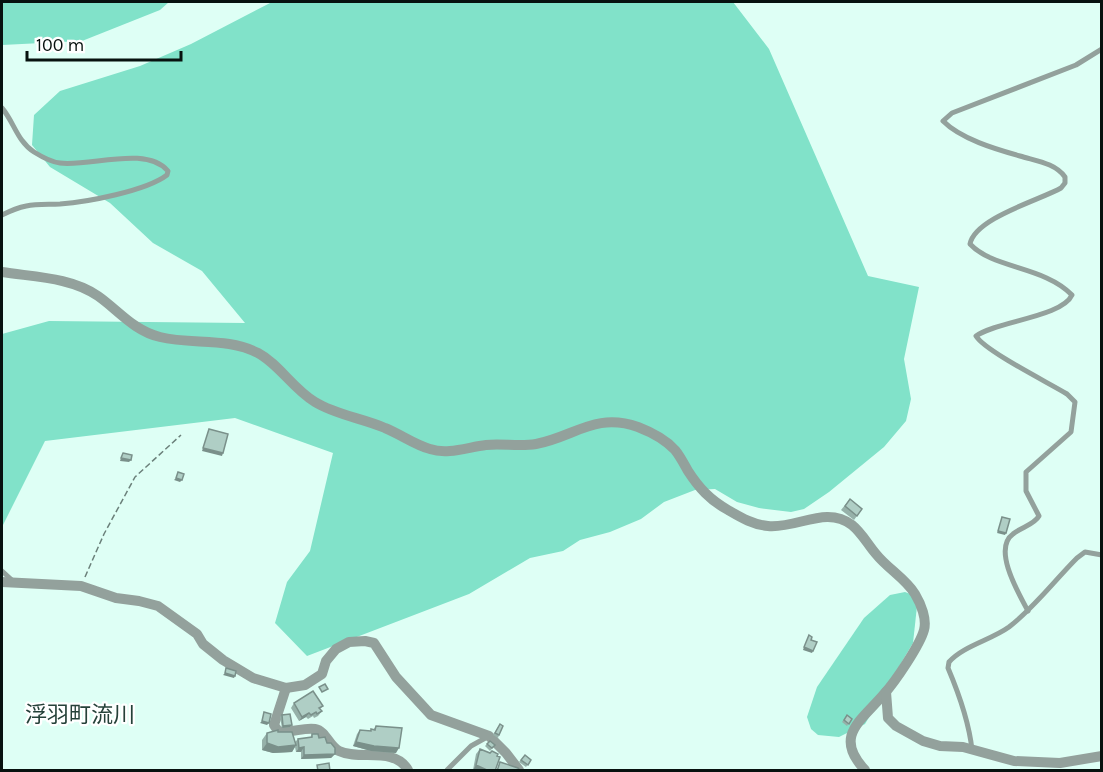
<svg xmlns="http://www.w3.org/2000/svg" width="1103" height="772" viewBox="0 0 1103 772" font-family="Karla,'Noto Sans JP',sans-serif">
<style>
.green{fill:#81e2c9}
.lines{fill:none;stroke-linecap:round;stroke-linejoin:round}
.path{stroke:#6b807a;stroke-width:1.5;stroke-dasharray:6 3;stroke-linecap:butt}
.lane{stroke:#93a19c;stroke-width:5}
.street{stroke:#93a19c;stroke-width:10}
.wall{fill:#96b1a9}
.shaded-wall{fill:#7a908a}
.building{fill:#afcec5;stroke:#7a908a;stroke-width:1.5}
.labels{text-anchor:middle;stroke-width:4.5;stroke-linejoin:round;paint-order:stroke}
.quarter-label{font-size:22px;fill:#254139;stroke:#fff}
</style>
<rect width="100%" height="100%" fill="#defff5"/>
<!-- green -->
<g class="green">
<polygon points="2,2 169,2 160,10 82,41 2,45"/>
<polygon points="272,2 733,2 769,49 868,276 919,287 904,359 911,399 906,421 884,447 829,492 804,509 791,512 759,508 737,502 715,489 695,490 664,502 641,519 610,532 580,540 563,551 530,558 469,594 307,656 275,623 287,582 310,551 333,453 235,418 45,441 2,527 2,334 49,321 245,323 202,271 153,243 110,203 50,167 32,145 34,115 60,91 140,66 191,44"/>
<polygon points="905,592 918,597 913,643 865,724 839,737 818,735 811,729 807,717 817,687 864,618 890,595"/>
</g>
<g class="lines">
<!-- path -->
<polyline class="path" points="85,577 104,534 135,477 181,435"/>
<!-- lane -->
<g class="lane">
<path d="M2,108C14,122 17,141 34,152C42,157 51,162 60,163C90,167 146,145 168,171L167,175C146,191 87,202 60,204C34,205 26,203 2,215"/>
<polyline points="2,571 14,582"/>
<path d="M1028,611C1019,594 992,549 1013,534C1021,527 1034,525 1039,516L1026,491V472L1071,432L1075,402L1067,394C1049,383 985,351 976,336C997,321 1062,317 1072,295C1044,266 993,269 970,244C975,218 1040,200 1061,188L1065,183V177C1055,163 1036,161 1020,156C995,149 961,139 943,121L952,113L1076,65L1102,49"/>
<path d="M972,750C969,721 959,694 948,668L949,662C963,646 991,640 1009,627C1035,607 1054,581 1077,558L1085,552L1102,555"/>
<polyline points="447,770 471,746 489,736"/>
</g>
<!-- street -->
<g class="street">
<path d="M2,272C33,277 71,277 98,296C118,310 134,331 160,337C192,345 227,337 258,353C279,364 293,389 315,402C336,415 362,418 385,428C400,434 415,445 430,449C448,455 468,447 486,445C502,443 519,447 536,444C574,437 595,412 638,427C651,432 665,439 675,450C680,456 684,464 688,471C699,488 710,500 728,510C740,517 753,525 768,526C797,529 826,505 852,525C862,533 868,545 876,554C887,568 906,579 915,594C921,604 927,619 924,630C920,645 895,682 884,694C861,721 833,736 865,770"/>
<polyline points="2,582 81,586 116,598 139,601 158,606 197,634 203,644 223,660 253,678 286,688 305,685 322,674 326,661 336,649 349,642 365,641 374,643 396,677 431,715 489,736 506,753 519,770"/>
<path d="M286,688L274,725L278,731C290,734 303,727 315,729C326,731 329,746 339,751C360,761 394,746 408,770"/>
<polyline points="886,692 888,718 896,726 923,741 940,746 963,747 1014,761 1060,763 1102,756"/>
</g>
</g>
<!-- wall -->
<g class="wall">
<polygon points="850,499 862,509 854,520 841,510"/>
<polygon points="294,703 323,706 320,709 322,711 318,716 314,718 313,716 308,719 306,717 299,721 291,708"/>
<polygon points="282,715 290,727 282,728 280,717"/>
<polygon points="847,715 852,719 847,726 842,722"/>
<polygon points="500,724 499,735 498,738 493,735"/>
<polygon points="376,726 396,753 371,751 353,746 357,734 360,730 370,731 371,729 373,730"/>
<polygon points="278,732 295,742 298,739 310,738 312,734 327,743 335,754 331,758 301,759 301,752 296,752 295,747 292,752 273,753 262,750 262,740 267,733"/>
<polygon points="490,741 495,745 490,751 485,746"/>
<polygon points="480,749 495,771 473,770 476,754"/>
<polygon points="525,755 531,760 526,767 519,762"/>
</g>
<!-- shaded-wall -->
<g class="shaded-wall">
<polygon points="203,448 223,453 222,456 202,451"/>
<polygon points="121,458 131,460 129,462 120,461"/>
<polygon points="176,478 182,480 180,482 174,480"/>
<polygon points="998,531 1006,533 1005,535 997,533"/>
<polygon points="804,647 813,651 812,653 803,650"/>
<polygon points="225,673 235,676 234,678 223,675"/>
<polygon points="309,713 306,717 299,721 302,717"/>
<polygon points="262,721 269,723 267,725 260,723"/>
<polygon points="292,725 290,727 282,728 283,726"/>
<polygon points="356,742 399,748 396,753 371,751 353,746"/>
<polygon points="267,743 296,745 292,752 273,753 262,750"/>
<polygon points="304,747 301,752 296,752 299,748"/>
<polygon points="335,754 331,758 301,759 304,755"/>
<polygon points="476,765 489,771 473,770"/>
</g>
<!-- building -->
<g class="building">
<polygon points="209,429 228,434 223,453 203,448"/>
<polygon points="123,453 132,455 131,460 121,458"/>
<polygon points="178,472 184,474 182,480 176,478"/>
<polygon points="850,499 862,509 857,516 845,506"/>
<polygon points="1002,517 1010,519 1006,533 998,531"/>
<polygon points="809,635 812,637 811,640 817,642 813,651 804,647"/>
<polygon points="226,668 236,671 235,676 225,673"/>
<polygon points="325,684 328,689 322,692 319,687"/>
<polygon points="313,691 323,706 319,708 322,711 317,714 316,712 311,715 309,713 302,717 294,703"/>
<polygon points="264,712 271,714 269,723 262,721"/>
<polygon points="290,714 292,725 283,726 282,715"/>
<polygon points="847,715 852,719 849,724 844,720"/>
<polygon points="500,724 503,726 499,735 495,733"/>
<polygon points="376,726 402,728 399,748 374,746 356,742 360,730 371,731 371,729 375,730"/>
<polygon points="278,730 278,732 292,732 296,745 278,747 267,743 267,733"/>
<polygon points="312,734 318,734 319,738 325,737 327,743 331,743 335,748 335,754 304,755 304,747 299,748 298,739 312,737"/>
<polygon points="490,741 495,745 492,748 487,744"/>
<polygon points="480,749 490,753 492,751 498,754 497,756 500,757 495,771 489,771 476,765"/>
<polygon points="525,755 531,760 528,765 521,760"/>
<polygon points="500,762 518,768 520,771 497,771"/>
<polygon points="329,763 330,771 318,771 317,765"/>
</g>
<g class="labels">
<!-- quarter labels -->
<g class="quarter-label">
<text x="80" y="722">浮羽町流川</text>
</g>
</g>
<!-- border -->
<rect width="1103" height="772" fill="none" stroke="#07120f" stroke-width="6"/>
<!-- scale -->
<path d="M27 51v9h154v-9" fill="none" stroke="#07120f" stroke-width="3"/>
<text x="36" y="51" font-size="18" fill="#07120f" stroke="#ffffff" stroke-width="4.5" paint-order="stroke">100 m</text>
</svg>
